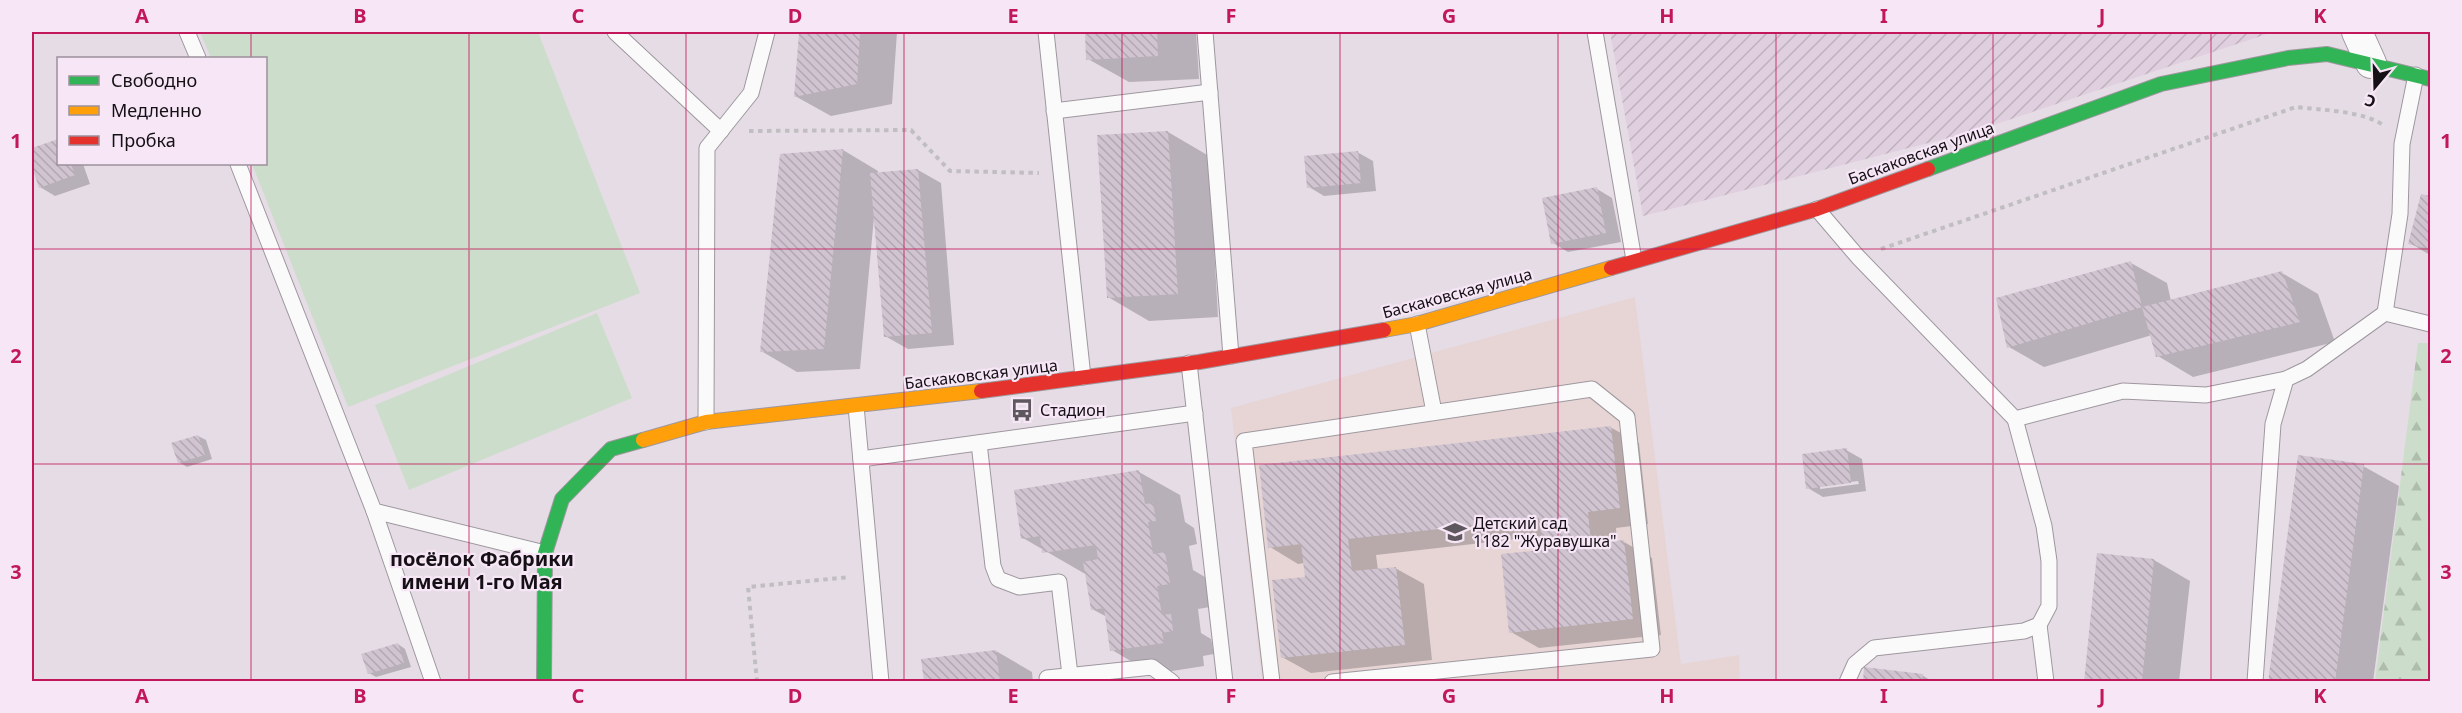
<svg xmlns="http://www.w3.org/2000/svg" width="2462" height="713" viewBox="0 0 2462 713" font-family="'Noto Sans',sans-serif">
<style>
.industrial{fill:url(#industrial-furrows)}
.education{fill:#e7d5d5}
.green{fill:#cdddcb}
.forest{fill:url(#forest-firs)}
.shadow{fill:#0003;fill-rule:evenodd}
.building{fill:url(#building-back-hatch)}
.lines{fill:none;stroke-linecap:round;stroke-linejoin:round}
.lane-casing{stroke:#9e989e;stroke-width:17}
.street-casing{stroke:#9e989e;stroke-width:32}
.fast-casing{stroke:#9e989e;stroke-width:16}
.slow-casing{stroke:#9e989e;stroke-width:16}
.jam-casing{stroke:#9e989e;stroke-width:16}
.path{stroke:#c1bec1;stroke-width:4;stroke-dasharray:4.5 4.5;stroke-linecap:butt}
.lane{stroke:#fbfafb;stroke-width:15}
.street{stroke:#fbfafb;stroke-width:30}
.fast{stroke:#30b455;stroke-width:14}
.slow{stroke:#ff9f0a;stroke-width:14}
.jam{stroke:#e5322d;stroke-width:14}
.grid{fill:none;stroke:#c2185b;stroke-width:1.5;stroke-opacity:0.55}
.labels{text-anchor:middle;stroke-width:4.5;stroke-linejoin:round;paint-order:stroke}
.street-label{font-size:16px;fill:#151015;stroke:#f6e6f6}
.poi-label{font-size:16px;fill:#151015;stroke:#f6e6f6;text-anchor:start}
.quarter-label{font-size:20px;font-weight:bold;fill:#151015;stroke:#f6e6f6}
.neatline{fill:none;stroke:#c2185b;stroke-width:2}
.grid-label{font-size:20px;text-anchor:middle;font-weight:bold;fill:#c2185b}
</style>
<defs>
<pattern id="industrial-furrows" width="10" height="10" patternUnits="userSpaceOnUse" patternTransform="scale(1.5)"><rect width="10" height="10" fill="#e0cfdf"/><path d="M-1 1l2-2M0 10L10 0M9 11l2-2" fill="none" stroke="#bfb1be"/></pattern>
<pattern id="forest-firs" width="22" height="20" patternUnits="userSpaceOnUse" patternTransform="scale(1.5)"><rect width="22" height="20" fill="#cdddcb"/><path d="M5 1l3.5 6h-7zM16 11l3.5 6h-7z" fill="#afbdad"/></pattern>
<pattern id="building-back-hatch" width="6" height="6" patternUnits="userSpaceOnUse" patternTransform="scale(1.5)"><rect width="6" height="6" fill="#d0c4d0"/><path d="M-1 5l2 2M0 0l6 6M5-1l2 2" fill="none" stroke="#b2a7b2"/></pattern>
</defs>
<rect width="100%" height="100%" fill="#e6dce6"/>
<!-- industrial -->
<polygon class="industrial" points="1610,32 2273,32 1975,131 1643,216"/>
<!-- education -->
<polygon class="education" points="1635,297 1681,664 1739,655 1740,681 1262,681 1231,408"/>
<!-- green -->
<g class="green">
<polygon points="200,32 538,32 640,293 348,407 252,164 266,164 266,58 211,58"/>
<polygon points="597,313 632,398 409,490 375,405"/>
</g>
<!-- forest -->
<polygon class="forest" points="2418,343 2430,343 2430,681 2375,681"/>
<!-- shadow -->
<g class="shadow">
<polygon points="801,32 897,32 892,104 831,116 795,96"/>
<polygon points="1086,32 1196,32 1199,79 1129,82 1088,59"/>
<polygon points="1168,132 1209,156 1218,317 1149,321 1108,297"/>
<polygon points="58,140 58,164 83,164 90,184 55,196 40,187 32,162 32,150"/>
<polygon points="843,150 878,171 878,174 918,170 941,183 954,345 908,349 885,336 874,217 860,369 797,372 761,351"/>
<polygon points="1357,152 1373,161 1376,191 1324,196 1309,187"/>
<polygon points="1597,189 1612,198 1621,242 1568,252 1553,243"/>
<polygon points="2422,196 2430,198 2430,255 2410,243"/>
<polygon points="2131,263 2167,283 2171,301 2282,273 2318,294 2335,342 2193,377 2158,356 2152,335 2044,367 2009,347"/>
<polygon points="1610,427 1639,443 1648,524 1616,528 1617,543 1624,542 1652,558 1661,635 1539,648 1511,632 1545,551 1543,536 1376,555 1378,570 1395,568 1424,584 1432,660 1311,673 1282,657 1307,578 1305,563 1298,564 1270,547"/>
<polygon points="198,436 206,440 212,459 187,467 179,462"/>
<path d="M1846,450L1862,459L1866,491L1823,497L1808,488ZM1858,481L1859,484L1820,489V486Z"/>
<polygon points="2363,466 2399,486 2373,682 2270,682"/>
<polygon points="1139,472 1180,495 1185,522 1194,528 1197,544 1189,546 1193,570 1205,577 1210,607 1198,609 1201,633 1211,639 1214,654 1203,656 1204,666 1153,674 1112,650 1107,617 1092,609 1087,575 1023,538"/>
<polygon points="2098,555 2154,560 2190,581 2179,682 2085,682"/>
<polygon points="398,644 405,649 411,667 376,677 369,673"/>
<polygon points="996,651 1032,672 1033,682 925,682"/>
<polygon points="1922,675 1933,682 1864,682"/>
</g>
<!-- building -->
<g class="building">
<polygon points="799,32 860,32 857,84 794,97"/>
<polygon points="1085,32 1157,32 1158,56 1086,60"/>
<polygon points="1168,131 1178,294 1107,298 1097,135"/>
<polygon points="58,139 58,164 71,164 75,175 39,188 32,167 32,148"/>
<polygon points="843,149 824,349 760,352 780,154"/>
<polygon points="1358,151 1361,183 1307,188 1304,156"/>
<polygon points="918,169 932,333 884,337 870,173"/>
<polygon points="1597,187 1606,233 1551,244 1542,198"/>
<polygon points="2421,194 2430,196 2430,249 2408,244"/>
<polygon points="2131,261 2142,307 2007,348 1996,298"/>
<polygon points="2282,271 2300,322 2156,357 2142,307"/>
<polygon points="1611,426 1620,508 1588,512 1591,544 1624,540 1633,619 1509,633 1501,554 1543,550 1539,518 1348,539 1352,571 1396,567 1405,645 1281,658 1272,580 1305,577 1301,544 1268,548 1259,465"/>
<polygon points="198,435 205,455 178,463 171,443"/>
<polygon points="1847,448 1851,483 1806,489 1802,454"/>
<polygon points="2298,455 2364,464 2335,682 2268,682"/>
<polygon points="1139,470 1145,504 1153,503 1156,521 1148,522 1153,554 1165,552 1170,584 1157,586 1162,615 1171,614 1173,631 1162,633 1164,643 1110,651 1104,608 1091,610 1083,562 1098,559 1096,545 1042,553 1040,536 1021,539 1014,490"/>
<polygon points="2097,553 2154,559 2142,682 2084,682"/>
<polygon points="398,643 404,663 368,674 361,654"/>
<polygon points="996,650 1000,682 924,682 921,659"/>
<polygon points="1864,667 1923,674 1922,682 1863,682"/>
</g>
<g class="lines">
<!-- lane casing -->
<g class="lane-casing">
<g id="lane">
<polyline points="187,32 198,58"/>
<polyline points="615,32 721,131"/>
<polyline points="1046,32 1083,377"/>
<polyline points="1205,32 1231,356"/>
<polyline points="1595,32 1634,260"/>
<polyline points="1054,111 1210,92"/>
<polyline points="238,164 374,511 545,553"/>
<polyline points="1817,209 1858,257 2015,419 2044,526 2049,561 2049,606 2039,625 2024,631 1874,648 1855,664 1847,682"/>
<polyline points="2385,313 2430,324"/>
<polyline points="1417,324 1434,412"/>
<polyline points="1189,363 1225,682"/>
<polyline points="856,406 881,682"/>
<polyline points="2015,419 2123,391 2206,395 2286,379"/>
<polyline points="706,422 707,148 751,93 767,32"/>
<polyline points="979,443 993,566 998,579 1019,587 1059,582 1070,675"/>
<polyline points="861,459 1195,413"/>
<polyline points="374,511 433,682"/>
<polyline points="2039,625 2046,682"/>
<polyline points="1048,682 1047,678 1152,667 1172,682"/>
<polyline points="1272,682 1244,441 1592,389 1627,417 1652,649 1332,682"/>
<polyline points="2255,682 2273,424 2286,379 2307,369 2385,313 2400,214 2402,144 2416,75"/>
</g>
</g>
<!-- street casing -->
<g class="street-casing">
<polyline id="street" points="2357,32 2371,63"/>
</g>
<!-- fast casing -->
<g class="fast-casing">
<g id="fast">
<polyline points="1928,169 2161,84 2288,58 2327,54 2430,79"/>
<polyline points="544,682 545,553 562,499 611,449 643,440"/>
</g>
</g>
<!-- slow casing -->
<g class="slow-casing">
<g id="slow">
<polyline points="1384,330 1417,324 1611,268"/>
<polyline points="643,440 706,422 981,391"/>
</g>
</g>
<!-- jam casing -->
<g class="jam-casing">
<g id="jam">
<polyline points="1611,268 1817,209 1928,169"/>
<polyline points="981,391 1199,362 1384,330"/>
</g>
</g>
<!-- path -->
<g class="path">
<polyline points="749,131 911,130 950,171 1039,173"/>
<path d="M1881,249L2296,107C2320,110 2366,111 2384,126"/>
<polyline points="757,682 748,587 850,577"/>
</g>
<!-- lane -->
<use href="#lane" class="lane"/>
<!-- street -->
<use href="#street" class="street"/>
<!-- fast -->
<use href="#fast" class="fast"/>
<!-- slow -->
<use href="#slow" class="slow"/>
<!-- jam -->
<use href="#jam" class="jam"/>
</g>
<!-- grid -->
<path class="grid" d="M251,32V58M469,32V682M686,32V682M904,32V682M1122,32V682M1340,32V682M1558,32V682M1776,32V682M1993,32V682M2211,32V682M251,164V682M32,249H2430M32,464H2430"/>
<!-- icons -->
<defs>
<g id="bus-bare" transform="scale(1.8)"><path d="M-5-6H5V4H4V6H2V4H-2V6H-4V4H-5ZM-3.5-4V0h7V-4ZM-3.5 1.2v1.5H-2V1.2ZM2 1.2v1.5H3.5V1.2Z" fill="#5e575e" stroke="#f6e6f6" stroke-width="2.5" paint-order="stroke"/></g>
<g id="school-bare" transform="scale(1.8)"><path d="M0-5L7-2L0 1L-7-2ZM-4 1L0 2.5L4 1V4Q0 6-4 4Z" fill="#5e575e" stroke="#f6e6f6" stroke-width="2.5" paint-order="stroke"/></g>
</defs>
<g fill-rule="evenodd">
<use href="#bus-bare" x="1022" y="410"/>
<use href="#school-bare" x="1455" y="532"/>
</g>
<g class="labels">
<!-- street labels -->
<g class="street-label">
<text transform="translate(1921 153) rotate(-20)" y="6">Баскаковская улица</text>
<text transform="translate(1457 293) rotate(-15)" y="6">Баскаковская улица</text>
<text transform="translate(981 374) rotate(-7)" y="6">Баскаковская улица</text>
</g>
<!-- poi labels -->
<g class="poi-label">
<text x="1040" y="416">Стадион</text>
<text x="1473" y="529">Детский сад<tspan x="1473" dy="18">1182 "Журавушка"</tspan></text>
</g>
<!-- quarter labels -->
<g class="quarter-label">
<text x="482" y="566">посёлок Фабрики<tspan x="482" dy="23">имени 1-го Мая</tspan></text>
</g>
</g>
<!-- border -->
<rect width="2462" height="713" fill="none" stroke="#f6e6f6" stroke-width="66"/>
<!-- legend -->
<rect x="57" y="57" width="210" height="108" fill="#f6e6f6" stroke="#9c909c" stroke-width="1.5"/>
<rect x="69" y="76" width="30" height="9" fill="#30b455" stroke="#9c909c" stroke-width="1.5"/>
<text x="111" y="87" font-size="18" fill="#151015">Свободно</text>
<rect x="69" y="106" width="30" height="9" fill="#ff9f0a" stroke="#9c909c" stroke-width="1.5"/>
<text x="111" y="117" font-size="18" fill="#151015">Медленно</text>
<rect x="69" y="136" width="30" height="9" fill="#e5322d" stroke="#9c909c" stroke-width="1.5"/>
<text x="111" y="147" font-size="18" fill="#151015">Пробка</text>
<!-- north arrow -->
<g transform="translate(2375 87) rotate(199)" stroke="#f6e6f6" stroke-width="4.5" paint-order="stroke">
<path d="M0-4.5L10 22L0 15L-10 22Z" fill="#151015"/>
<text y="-9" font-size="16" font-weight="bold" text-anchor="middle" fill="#151015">С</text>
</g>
<rect x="33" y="33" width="2396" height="647" class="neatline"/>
<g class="grid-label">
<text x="142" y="23">A</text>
<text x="360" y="23">B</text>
<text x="578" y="23">C</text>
<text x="795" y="23">D</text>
<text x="1013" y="23">E</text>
<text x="1231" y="23">F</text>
<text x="1449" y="23">G</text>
<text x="1667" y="23">H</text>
<text x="1884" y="23">I</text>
<text x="2102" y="23">J</text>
<text x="2320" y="23">K</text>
<text x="16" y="148">1</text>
<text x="2446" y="148">1</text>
<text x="16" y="363">2</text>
<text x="2446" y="363">2</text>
<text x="16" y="579">3</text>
<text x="2446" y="579">3</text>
<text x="142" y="703">A</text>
<text x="360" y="703">B</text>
<text x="578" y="703">C</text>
<text x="795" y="703">D</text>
<text x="1013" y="703">E</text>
<text x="1231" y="703">F</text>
<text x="1449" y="703">G</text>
<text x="1667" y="703">H</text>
<text x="1884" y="703">I</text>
<text x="2102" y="703">J</text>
<text x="2320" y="703">K</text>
</g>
</svg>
